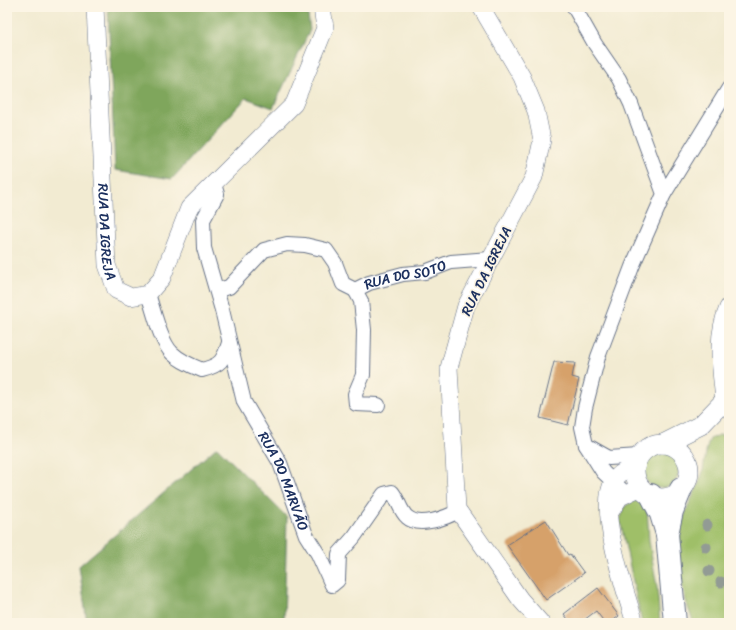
<svg xmlns="http://www.w3.org/2000/svg" width="736" height="630" viewBox="0 0 736 630" font-family="Sriracha,sans-serif">
<style>
.green{fill:#9fbf67;stroke:#5d7762}
.forest{fill:#7fa65c;stroke:#4d6a5d}
.building{fill:#d6a16a}
.lines{fill:none;stroke-linecap:round;stroke-linejoin:round}
.minor-casing{stroke:#667187;stroke-width:16}
.tertiary-casing{stroke:#667187;stroke-width:18}
.secondary-casing{stroke:#667187;stroke-width:20}
.primary-casing{stroke:#667187;stroke-width:24}
.minor{stroke:#fff;stroke-width:14}
.tertiary{stroke:#fff;stroke-width:17}
.secondary{stroke:#fff;stroke-width:19}
.primary{stroke:#fff;stroke-width:22}
.tree{fill:#929b94}
.labels{text-anchor:middle;stroke-width:3.5;stroke-linejoin:round;paint-order:stroke}
.street-label{font-size:14px;fill:#1b2f5e;stroke:#fcf5e5}
</style>
<rect width="100%" height="100%" fill="#fcf5e5"/>
<filter id="ink" filterUnits="userSpaceOnUse"><feTurbulence type="fractalNoise" baseFrequency=".025" numOctaves="2"/><feDisplacementMap in="SourceGraphic" scale="8" xChannelSelector="R" yChannelSelector="G"/><feConvolveMatrix kernelMatrix="1 2 1 2 8 2 1 2 1" color-interpolation-filters="sRGB"/></filter>
<filter id="wash" filterUnits="userSpaceOnUse"><feTurbulence type="fractalNoise" baseFrequency=".012" numOctaves="4" result="noise"/><feDisplacementMap in="SourceGraphic" scale="16" xChannelSelector="R" yChannelSelector="G"/><feGaussianBlur stdDeviation="0.9" result="paint"/><feColorMatrix in="noise" values="0 0 0 0 0 0 0 0 0 0 0 0 0 0 0 0 0 1.4 0 .05"/><feComposite in="paint" operator="in"/></filter>
<g filter="url(#wash)">
<rect width="100%" height="100%" fill="#f2ebd2"/>
<!-- green -->
<g class="green">
<path d="M719,435L726,436L729,440V623H694C681,594 675,555 682,523C686,506 697,491 702,474C705,462 705,451 710,439Z"/>
<circle cx="661" cy="470" r="18"/>
<polygon points="636,500 647,506 649,541 657,587 660,623 642,623 620,520 625,506"/>
</g>
<!-- forest -->
<g class="forest">
<polygon points="108,7 307,7 310,30 273,108 246,98 172,179 115,170"/>
<polygon points="217,447 287,517 284,623 87,623 79,566"/>
</g>
<g id="blocks">
<!-- building -->
<g class="building">
<polygon points="554,362 575,363 572,377 579,379 568,425 540,418"/>
<polygon points="546,520 568,555 570,554 584,573 546,600 507,545"/>
<polygon points="598,588 619,616 610,623 605,623 596,611 580,623 571,623 564,614"/>
</g>
</g>
</g>
<g filter="url(#ink)">
<use href="#blocks" fill-opacity="0" stroke="#667187" stroke-width="1"/>
<g class="lines">
<!-- minor casing -->
<g class="minor-casing">
<g id="minor">
<polyline points="574,7 595,44 619,79 631,104 664,194 632,267 598,357 585,408 582,427 586,445 603,472 621,489"/>
<path id="s1" d="M214,184L217,194L203,220L204,248L222,310L244,402L280,463L306,535L318,554L332,585L338,580L339,554L354,537L384,494L392,492C398,499 400,511 407,517C419,528 446,518 458,511"/>
<polyline points="664,194 729,88"/>
<polyline points="217,290 229,287 264,250 287,244 305,245 326,250 335,263 343,284 355,290"/>
<path id="s2" d="M355,290L369,283L403,274L425,272L451,262L490,259"/>
<polyline points="355,290 361,301 364,330 363,375 355,394 356,404 378,405"/>
<path d="M148,294C154,311 160,341 172,353C180,361 192,366 202,370C221,365 223,361 229,343"/>
<polyline points="586,445 609,458 639,456"/>
</g>
</g>
<!-- tertiary casing -->
<g class="tertiary-casing">
<g id="tertiary">
<path id="s3" d="M95,7L107,265L116,290L131,297L148,294L162,278L189,208L294,104L325,28L322,7"/>
<polyline points="481,7 522,77 536,111 542,140 534,177 466,306 449,368 457,509 520,599 541,623"/>
<path d="M635,466C627,469 617,475 613,482C597,509 626,594 635,623"/>
<polyline points="609,514 620,497 641,487"/>
</g>
</g>
<!-- secondary casing -->
<g class="secondary-casing">
<g id="secondary">
<path d="M729,308C716,338 722,368 725,400L729,408"/>
<polyline points="663,444 701,425 725,400"/>
<circle cx="662" cy="471" r="27"/>
</g>
</g>
<!-- primary casing -->
<g class="primary-casing">
<g id="primary">
<polyline points="651,495 661,514 667,534 675,623"/>
<polyline points="667,534 672,511 681,489"/>
</g>
</g>
<!-- minor -->
<use href="#minor" class="minor"/>
<!-- tertiary -->
<use href="#tertiary" class="tertiary"/>
<!-- secondary -->
<use href="#secondary" class="secondary"/>
<!-- primary -->
<use href="#primary" class="primary"/>
</g>
<!-- trees -->
<g class="tree">
<circle cx="707" cy="525" r="5.5"/>
<circle cx="706" cy="547" r="5.5"/>
<circle cx="709" cy="571" r="5.5"/>
<circle cx="721" cy="582" r="5.5"/>
</g>
</g>
<g class="labels">
<!-- street labels -->
<g class="street-label">
<text dy="5" stroke="none"><textPath href="#s3" startOffset="225">RUA DA IGREJA</textPath></text>
<text transform="translate(486 271) rotate(-64)" y="5">RUA DA IGREJA</text>
<text dy="5" stroke="none"><textPath href="#s2" startOffset="53">RUA DO SOTO</textPath></text>
<text dy="5" stroke="none"><textPath href="#s1" startOffset="316">RUA DO MARVÃO</textPath></text>
</g>
</g>
<!-- margin -->
<rect width="736" height="630" fill="none" stroke="#fcf5e5" stroke-width="24"/>
</svg>
